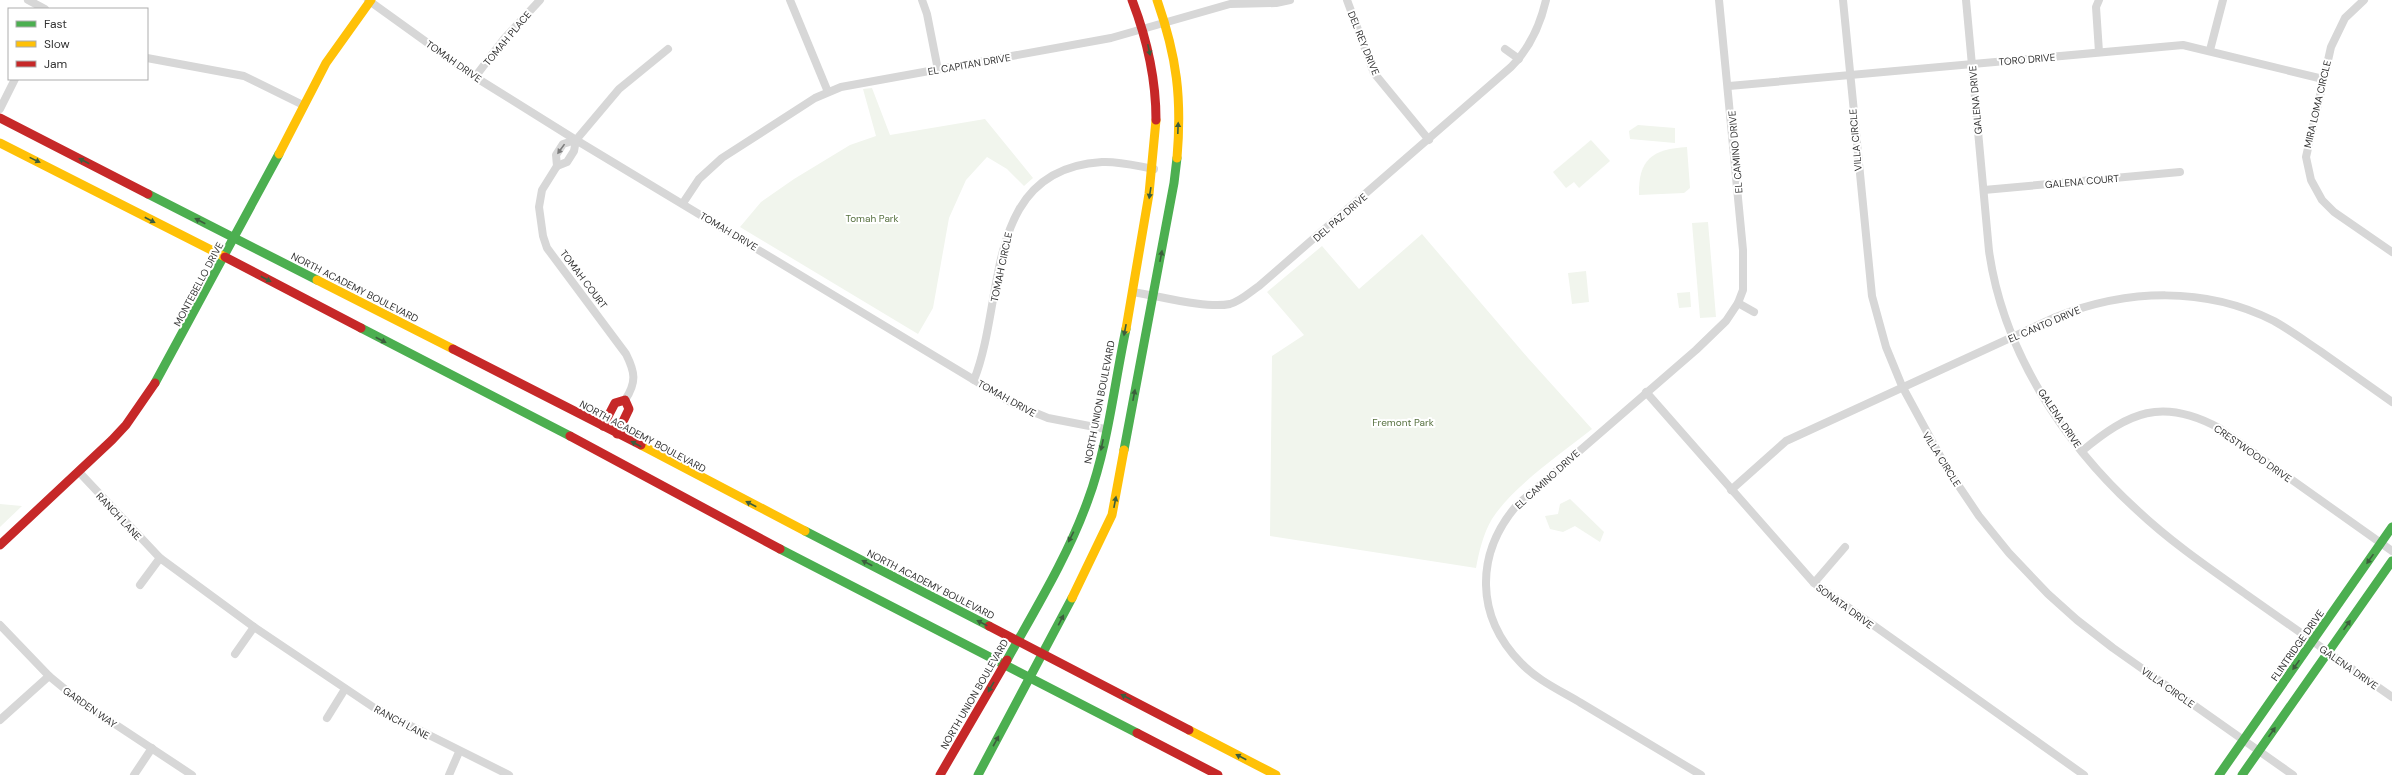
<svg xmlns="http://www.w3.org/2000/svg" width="2392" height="775" viewBox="0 0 2392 775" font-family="'DM Sans',sans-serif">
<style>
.green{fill:#f1f5ed}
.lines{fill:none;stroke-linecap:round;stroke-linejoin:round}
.street{stroke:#d7d7d7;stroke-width:8}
.fast{stroke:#4caf50;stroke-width:9}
.slow{stroke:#ffc107;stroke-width:9}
.jam{stroke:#c62828;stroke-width:9}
.oneway{fill:#3c5e3d}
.oneway2{fill:#7d7d7d}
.labels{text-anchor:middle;stroke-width:4;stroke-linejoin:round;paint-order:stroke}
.street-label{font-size:10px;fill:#333;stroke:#fff}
.park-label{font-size:10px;fill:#56703f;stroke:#fff}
</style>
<rect width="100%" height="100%" fill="#fff"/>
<!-- green -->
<g class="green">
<polygon points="872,88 890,135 985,119 1033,178 1024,186 1007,169 987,157 966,180 949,218 933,308 918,334 740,227 761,202 794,179 850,145 876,136 863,89"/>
<polygon points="1638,125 1675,128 1675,143 1630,139 1629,131"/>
<polygon points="1591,140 1610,161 1579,188 1574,182 1566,188 1553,172"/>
<path d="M1687,147L1690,188L1684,193L1639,195C1638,159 1653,149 1687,147Z"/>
<polygon points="1708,222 1716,317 1700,318 1692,223"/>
<path d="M1422,234L1528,358L1592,429C1561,454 1513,486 1492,519C1483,534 1479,552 1476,568L1270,536L1272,356L1304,335L1267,292L1322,246L1359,289Z"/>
<polygon points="1586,271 1589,302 1572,304 1568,273"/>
<polygon points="1690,292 1691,307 1679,308 1677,293"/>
<polygon points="1570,499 1604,532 1600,542 1575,526 1563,532 1550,529 1545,516 1558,514 1560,504"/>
<polygon points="0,504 22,506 0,527"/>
</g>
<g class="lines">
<!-- street -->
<g class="street">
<polyline points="28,0 45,9"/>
<polyline points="368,0 475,77 576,140 1014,404 1048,418 1105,429"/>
<polyline points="790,0 828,92"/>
<polyline points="922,0 927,14 938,70"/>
<polyline points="1347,0 1374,73 1429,140"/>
<polyline points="1843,0 1872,296 1886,347 1902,386 1946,467 1979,516 2009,553 2048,594 2077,620 2113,648 2293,775"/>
<path d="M1966,0L1989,251C2003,351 2064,444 2138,511C2171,542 2209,568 2247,595C2295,629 2344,663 2392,697"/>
<polyline points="2099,0 2096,7 2099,52"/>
<polyline points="2364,0 2345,18 2331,47 2306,157 2311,180 2322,200 2334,212 2392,252"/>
<polyline points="1505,49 1519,59"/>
<polyline points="2210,50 2223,0"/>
<polyline points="147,58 244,76 303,105"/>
<polyline points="475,77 504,39 540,0"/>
<polyline points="1729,86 2183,45 2323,79"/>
<polyline points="0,109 15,79"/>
<path d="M576,140L574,151L567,162L557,166L542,190L539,207L543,236L547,248L626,354C635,372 637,382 625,400"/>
<polyline points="557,166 556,155 563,144 576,140 619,89 668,49"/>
<polyline points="1984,190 2180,172"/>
<polyline points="683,203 699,179 722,158 815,98 841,87 1111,38 1230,4 1276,3 1290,0"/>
<path d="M1133,292C1159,296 1206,309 1230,304C1241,301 1250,292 1259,286L1511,67C1529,49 1540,26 1546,0"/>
<polyline points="1738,303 1754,312"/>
<path d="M974,380C1006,300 982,169 1102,162C1119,161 1137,166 1154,169"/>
<polyline points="1646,392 1814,583 2084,775"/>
<path d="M2082,451C2129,412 2162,397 2219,428L2392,551"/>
<polyline points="79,472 160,558 254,627 373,707 509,775"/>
<path d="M1731,490L1786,441L2056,317C2127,289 2205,286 2274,321C2290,330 2305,341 2320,351C2344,368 2368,385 2392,402"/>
<polyline points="1814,583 1845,547"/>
<polyline points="140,585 160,558"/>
<polyline points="0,625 49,676 77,699 192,775"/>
<polyline points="235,654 254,627"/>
<polyline points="327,718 345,689"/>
<polyline points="0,720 49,676"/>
<polyline points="134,775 152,748"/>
<polyline points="449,775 459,752"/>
<path d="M1701,775C1661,751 1621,727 1581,703C1561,691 1537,680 1521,663C1475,616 1475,554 1517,505L1696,350L1726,321L1738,303L1743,290V250L1719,0"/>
</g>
<!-- fast -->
<g class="fast">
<polyline points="148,194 317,280"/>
<polyline points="361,328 570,436"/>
<polyline points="155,383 279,154"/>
<polyline points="1124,450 1174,183 1177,158"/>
<polyline points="805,531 989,626"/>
<polyline points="780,549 1137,733"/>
<path d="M1007,660C1036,608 1068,556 1088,500C1108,446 1114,385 1126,329"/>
<polyline points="978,775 1072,598"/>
<polyline points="2219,775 2392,527"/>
<polyline points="2242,775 2392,561"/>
</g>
<!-- slow -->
<g class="slow">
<path d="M1157,0C1177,57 1182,98 1177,158"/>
<polyline points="0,143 225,257"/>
<polyline points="279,154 326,63 371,0"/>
<polyline points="317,280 453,349"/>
<polyline points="1126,329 1149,194 1156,120"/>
<polyline points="641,445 805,531"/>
<polyline points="1072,598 1112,515 1124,450"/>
<polyline points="1189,730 1276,775"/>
</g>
<!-- jam -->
<g class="jam">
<path d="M1132,0C1147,39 1156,78 1156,120"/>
<polyline points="0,118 148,194"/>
<polyline points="225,257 361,328"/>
<polyline points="453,349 641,445"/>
<polyline points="603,426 615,403 625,400 629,409 617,434"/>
<polyline points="570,436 780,549"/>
<polyline points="0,545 112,440 126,425 155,383"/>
<polyline points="989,626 1189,730"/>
<polyline points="1137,733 1218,775"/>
<polyline points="940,775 1007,660"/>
</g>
</g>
<!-- one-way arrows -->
<defs><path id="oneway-solid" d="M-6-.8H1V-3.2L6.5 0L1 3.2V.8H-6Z"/></defs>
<g class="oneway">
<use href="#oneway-solid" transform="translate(1149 50) rotate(78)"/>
<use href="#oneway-solid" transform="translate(1178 128) rotate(-88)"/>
<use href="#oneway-solid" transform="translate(35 160) rotate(26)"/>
<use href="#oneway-solid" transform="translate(84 161) rotate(-153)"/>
<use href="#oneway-solid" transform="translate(1150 193) rotate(99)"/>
<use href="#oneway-solid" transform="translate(150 220) rotate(28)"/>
<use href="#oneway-solid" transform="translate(200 221) rotate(-153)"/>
<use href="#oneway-solid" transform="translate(1161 256) rotate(-79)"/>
<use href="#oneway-solid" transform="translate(266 279) rotate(28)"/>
<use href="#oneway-solid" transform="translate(1125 330) rotate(101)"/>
<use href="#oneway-solid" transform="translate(381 340) rotate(27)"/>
<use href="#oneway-solid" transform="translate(1134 395) rotate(-79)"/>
<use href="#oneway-solid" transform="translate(636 444) rotate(-152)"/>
<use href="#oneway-solid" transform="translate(1102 445) rotate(102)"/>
<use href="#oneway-solid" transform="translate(1115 502) rotate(-79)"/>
<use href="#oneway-solid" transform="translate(751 504) rotate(-153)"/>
<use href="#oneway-solid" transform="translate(1071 537) rotate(117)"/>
<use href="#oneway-solid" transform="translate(2370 559) rotate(125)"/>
<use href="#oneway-solid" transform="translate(867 563) rotate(-153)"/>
<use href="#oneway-solid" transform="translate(1061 620) rotate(-63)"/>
<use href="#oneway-solid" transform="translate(982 623) rotate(-153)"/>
<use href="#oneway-solid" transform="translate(2347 625) rotate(-55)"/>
<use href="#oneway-solid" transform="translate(2296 665) rotate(125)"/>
<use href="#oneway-solid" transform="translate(991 687) rotate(120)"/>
<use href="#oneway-solid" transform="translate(1126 697) rotate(-153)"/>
<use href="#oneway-solid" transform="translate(2272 732) rotate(-55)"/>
<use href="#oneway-solid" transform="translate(996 741) rotate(-61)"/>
<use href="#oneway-solid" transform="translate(1241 757) rotate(-153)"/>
</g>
<use class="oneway2" href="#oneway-solid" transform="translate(561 149) rotate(126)"/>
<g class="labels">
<!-- street labels -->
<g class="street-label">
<text transform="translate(507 38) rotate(-50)" y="4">TOMAH PLACE</text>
<text transform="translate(1364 43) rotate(68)" y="4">DEL REY DRIVE</text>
<text transform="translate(2027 59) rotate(-5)" y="4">TORO DRIVE</text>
<text transform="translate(454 61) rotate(35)" y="4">TOMAH DRIVE</text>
<text transform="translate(969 64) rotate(-10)" y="4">EL CAPITAN DRIVE</text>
<text transform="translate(1975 100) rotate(-95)" y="4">GALENA DRIVE</text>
<text transform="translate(2317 104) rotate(-77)" y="4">MIRA LOMA CIRCLE</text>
<text transform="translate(1855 140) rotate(-95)" y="4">VILLA CIRCLE</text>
<text transform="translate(1735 152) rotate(-95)" y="4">EL CAMINO DRIVE</text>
<text transform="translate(2082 181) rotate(-5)" y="4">GALENA COURT</text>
<text transform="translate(1340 217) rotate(-41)" y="4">DEL PAZ DRIVE</text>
<text transform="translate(729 231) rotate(31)" y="4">TOMAH DRIVE</text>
<text transform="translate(1001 267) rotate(-78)" y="4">TOMAH CIRCLE</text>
<text transform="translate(584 279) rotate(53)" y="4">TOMAH COURT</text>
<text transform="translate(198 284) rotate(-62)" y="4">MONTEBELLO DRIVE</text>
<text transform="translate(355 287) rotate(27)" y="4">NORTH ACADEMY BOULEVARD</text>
<text transform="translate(2044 324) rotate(-23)" y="4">EL CANTO DRIVE</text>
<text transform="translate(1007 398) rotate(29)" y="4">TOMAH DRIVE</text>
<text transform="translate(1099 402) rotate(-79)" y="4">NORTH UNION BOULEVARD</text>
<text transform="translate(2060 418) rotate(56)" y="4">GALENA DRIVE</text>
<text transform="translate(643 436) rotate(28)" y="4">NORTH ACADEMY BOULEVARD</text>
<text transform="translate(2253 453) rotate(35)" y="4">CRESTWOOD DRIVE</text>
<text transform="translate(1942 459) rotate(58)" y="4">VILLA CIRCLE</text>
<text transform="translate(1547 479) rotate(-42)" y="4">EL CAMINO DRIVE</text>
<text transform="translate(119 516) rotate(47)" y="4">RANCH LANE</text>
<text transform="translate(931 584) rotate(27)" y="4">NORTH ACADEMY BOULEVARD</text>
<text transform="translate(1845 606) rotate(36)" y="4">SONATA DRIVE</text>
<text transform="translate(2297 645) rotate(-55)" y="4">FLINTRIDGE DRIVE</text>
<text transform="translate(2349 667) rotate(35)" y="4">GALENA DRIVE</text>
<text transform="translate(2168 687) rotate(35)" y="4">VILLA CIRCLE</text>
<text transform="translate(974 694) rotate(-60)" y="4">NORTH UNION BOULEVARD</text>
<text transform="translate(90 707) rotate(35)" y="4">GARDEN WAY</text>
<text transform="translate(402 722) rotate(28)" y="4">RANCH LANE</text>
</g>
<!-- park labels -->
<g class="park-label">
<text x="872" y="222">Tomah Park</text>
<text x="1403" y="426">Fremont Park</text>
</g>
</g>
<!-- legend -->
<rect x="8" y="8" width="140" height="72" fill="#ffffff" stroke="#adadad"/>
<rect x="16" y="21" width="20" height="6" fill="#4caf50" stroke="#adadad"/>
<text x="44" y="28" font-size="12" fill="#333333">Fast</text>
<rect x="16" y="41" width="20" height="6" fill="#ffc107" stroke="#adadad"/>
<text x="44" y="48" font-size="12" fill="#333333">Slow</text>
<rect x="16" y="61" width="20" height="6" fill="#c62828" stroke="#adadad"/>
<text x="44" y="68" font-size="12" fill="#333333">Jam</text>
</svg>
